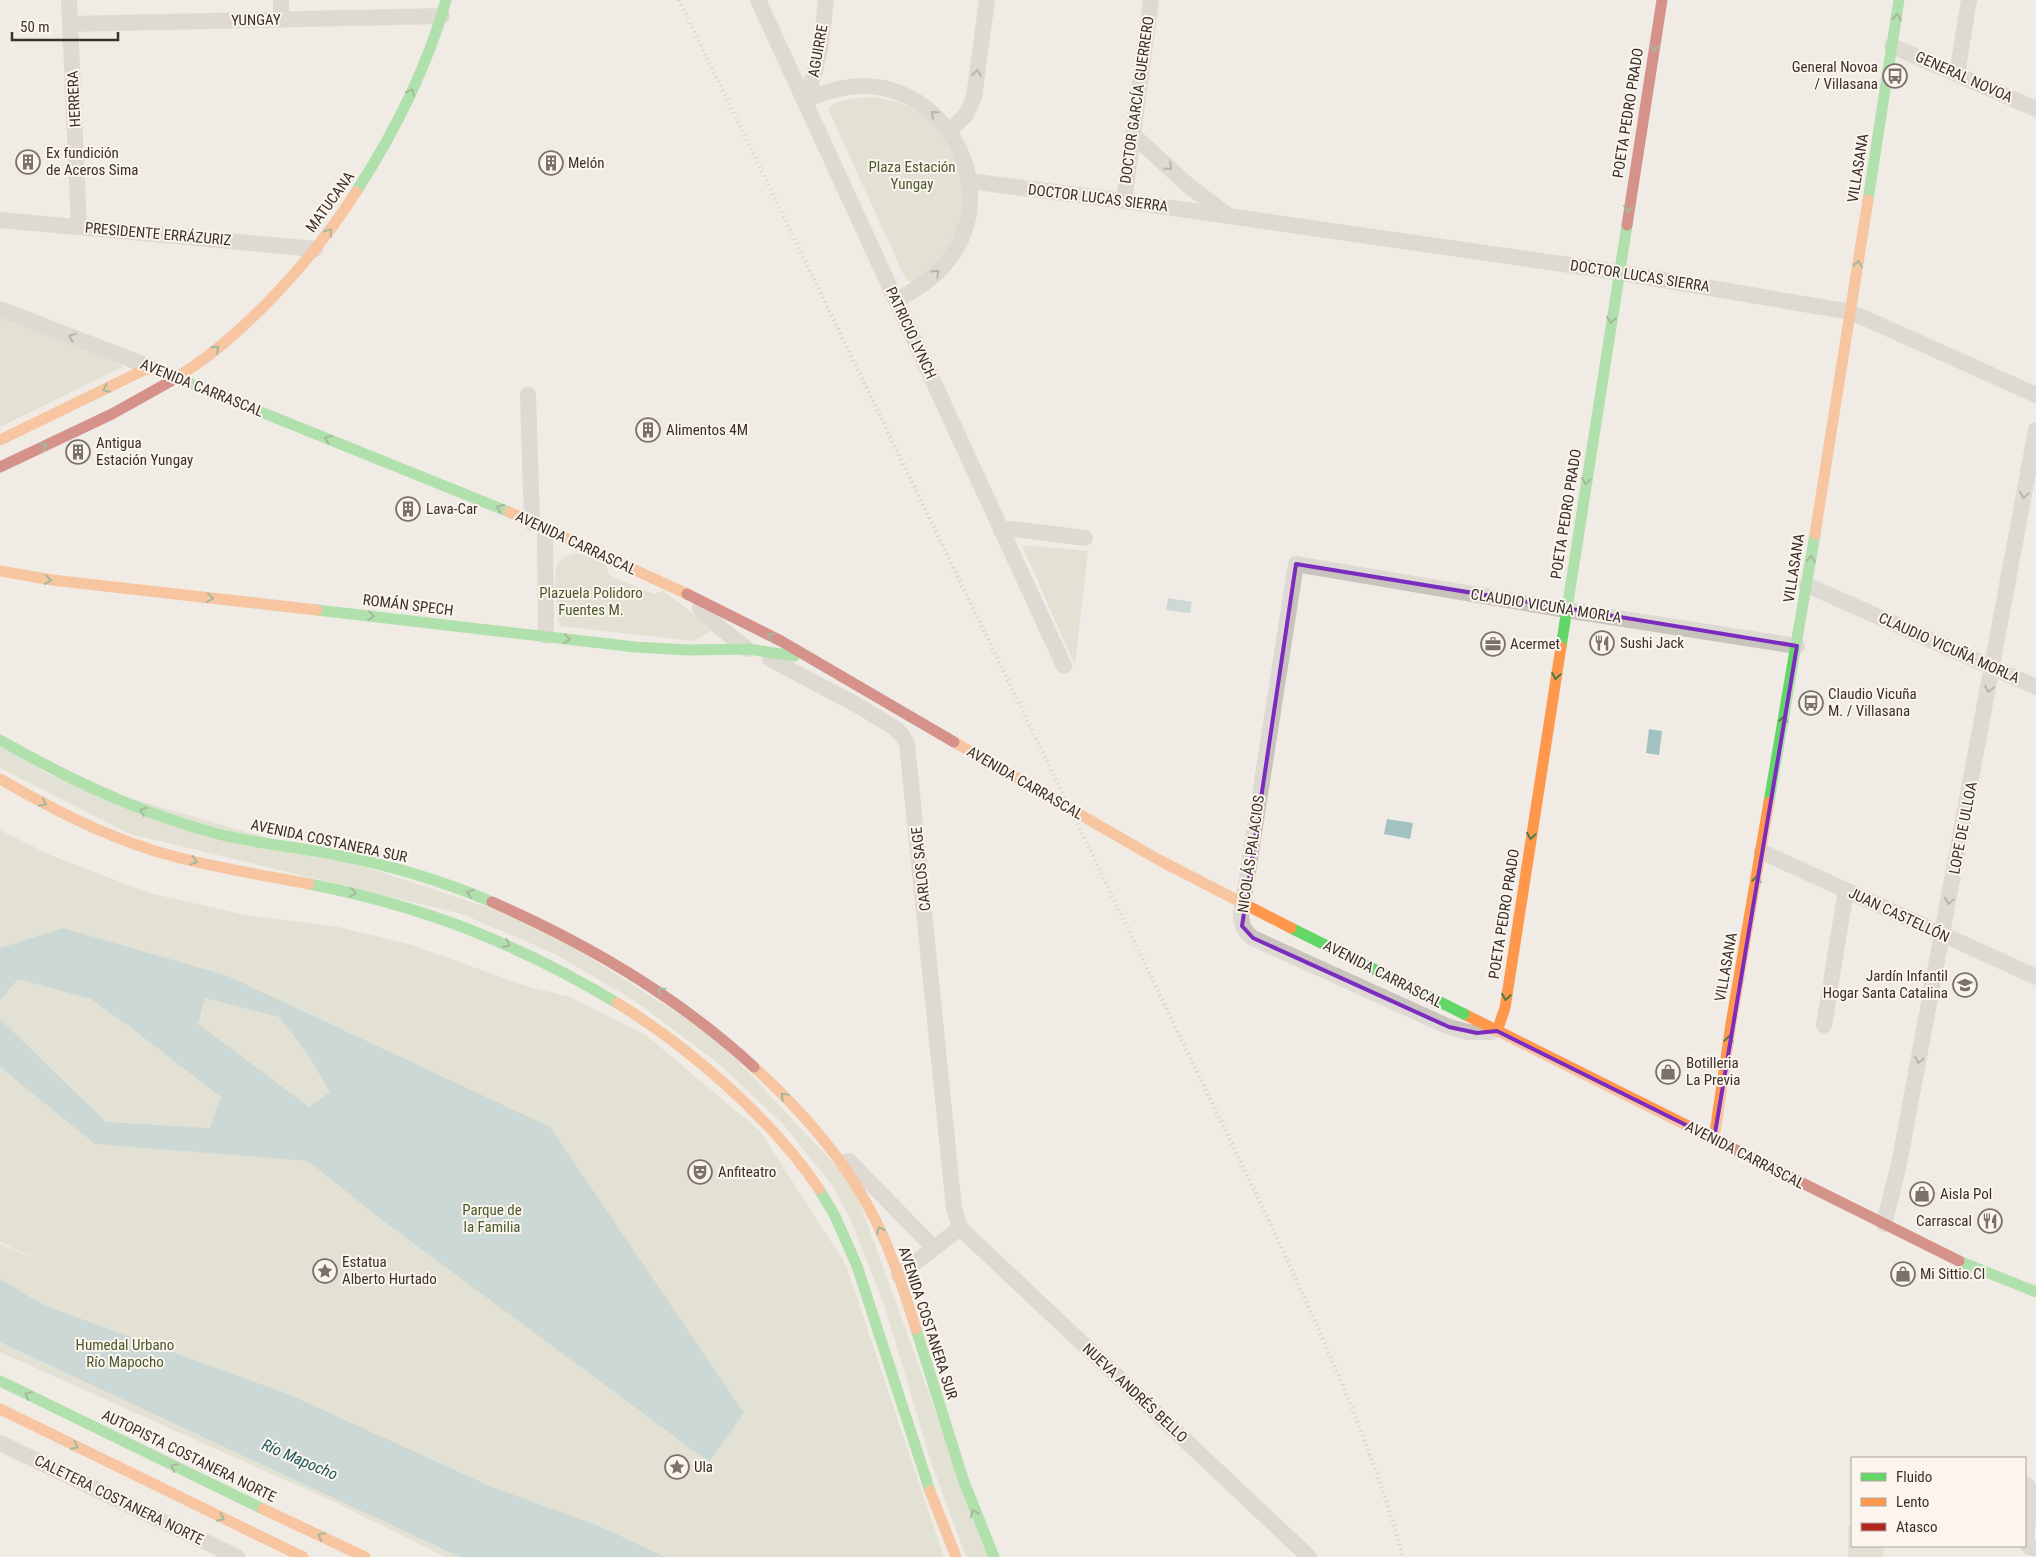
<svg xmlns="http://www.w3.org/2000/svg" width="2036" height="1557" viewBox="0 0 2036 1557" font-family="'Roboto Condensed',sans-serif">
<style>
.green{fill:#d1d6bf}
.water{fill:#a1c2c1;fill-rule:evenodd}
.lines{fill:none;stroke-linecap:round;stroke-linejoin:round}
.street{stroke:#c9c3be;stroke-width:16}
.fast{stroke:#63d668;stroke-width:11}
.slow{stroke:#ff974d;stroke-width:11}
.jam{stroke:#b3261e;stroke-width:11}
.rail{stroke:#b1aca8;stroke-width:4;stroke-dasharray:1 4;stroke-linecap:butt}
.fast-bridge{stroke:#63d668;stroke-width:11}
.slow-bridge{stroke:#ff974d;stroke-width:11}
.oneway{stroke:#4d7b46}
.oneway2{stroke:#7b726d}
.marked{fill:none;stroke:#7b2cbf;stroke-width:4;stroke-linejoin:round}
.labels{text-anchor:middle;stroke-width:4;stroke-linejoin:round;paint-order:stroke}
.street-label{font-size:15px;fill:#3b302b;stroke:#fbf5ee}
.poi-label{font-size:15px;fill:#3b302b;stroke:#fbf5ee;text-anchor:start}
.park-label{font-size:15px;fill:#4a5a2e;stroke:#fbf5ee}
.water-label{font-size:16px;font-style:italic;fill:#1f5a5e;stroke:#fbf5ee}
</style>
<rect width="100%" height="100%" fill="#f0ebe5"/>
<!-- green -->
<g class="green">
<path d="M874,97L899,102L922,114L947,138L963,174L962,221L942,259L913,282L906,280L829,111V107C840,98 859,98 874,97Z"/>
<polygon points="0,316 122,365 122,367 0,427"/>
<polygon points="1022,545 1088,551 1075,666"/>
<path d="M578,553L606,564L609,575L654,594L663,591L711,626V631L693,641L560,626L558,621C557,607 554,580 556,568C559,557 569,554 578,553Z"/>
<polygon points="0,745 50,775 347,861 535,923 714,1036 853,1184 988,1557 967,1557 965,1554 931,1462 885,1307 850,1218 832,1185 783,1124 718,1063 635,1001 555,954 462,914 130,834 0,768"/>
<polygon points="0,830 50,855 149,893 246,915 338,927 412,945 529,987 571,997 647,1036 760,1131 846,1265 944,1557 445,1557 343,1506 0,1352 0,1244 48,1265 0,1242"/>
<polygon points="1848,1526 1852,1526 1852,1546 1884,1546 1883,1557 1848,1557"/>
</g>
<!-- water -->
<g class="water">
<polygon points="1168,598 1192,602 1190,613 1166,610"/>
<polygon points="1649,729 1662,731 1659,755 1646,753"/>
<polygon points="1387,819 1413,823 1410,839 1384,834"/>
<path d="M63,928L228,976L550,1127L744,1413L709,1462L382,1220L308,1161L95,1144L0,1067V1019L106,1122L210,1128L221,1097L130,1027L91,999L18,979L0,1000V948ZM205,998L279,1017L308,1055L330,1092L309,1107L198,1024Z"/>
<polygon points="0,1279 43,1305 288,1394 492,1487 599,1526 665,1557 460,1557 0,1342"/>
</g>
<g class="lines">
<!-- street -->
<g class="street">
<polyline points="69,0 79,227"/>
<polyline points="281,0 281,20"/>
<polyline points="758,0 1064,666"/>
<polyline points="70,24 442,16"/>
<polyline points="1892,46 2036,109"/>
<polyline points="1957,74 1969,0"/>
<path d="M804,100C823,93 843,86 863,86C944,87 997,179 956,249C942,273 920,287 896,301"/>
<path d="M804,100C820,68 822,34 826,0"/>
<polyline points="950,130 966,115 974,97 987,0"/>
<polyline points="1133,135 1189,186 1226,214"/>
<polyline points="969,181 1124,201 1604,270 1851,312 2036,395"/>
<polyline points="1124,201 1151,0"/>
<polyline points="0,220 315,249"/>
<polyline points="0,309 150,367"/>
<polyline points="528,395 532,523"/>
<polyline points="545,529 546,636"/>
<polyline points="1001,530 1014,529 1085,538"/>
<polyline points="1807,585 2036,687"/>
<polyline points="700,608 718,626 747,649"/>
<polyline points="770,659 857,705 895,728 902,735 907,744 954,1208 960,1228 1309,1557"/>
<polyline points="1762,852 2036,977"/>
<polyline points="1824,1025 1846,890"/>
<path d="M1491,1032H1468L1449,1027L1253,938C1245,932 1242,927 1241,916L1296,564L1566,610L1797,646"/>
<polyline points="849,1161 933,1247"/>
<polyline points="1884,1224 1899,1164 2036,430"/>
<polyline points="899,1275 960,1228"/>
<polyline points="0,1443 237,1557"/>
<polyline points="2025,1484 2028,1487 2030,1492 2026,1542 2029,1547 2036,1548"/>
</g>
<!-- fast -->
<g class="fast">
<path d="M356,192C394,133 427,68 446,0"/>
<polyline points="1868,200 1899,0"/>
<polyline points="177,378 509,512"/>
<polyline points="317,610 635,647 688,650 748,649 794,656"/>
<polyline points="1561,647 1627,225"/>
<path d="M0,740C70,780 143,815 222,835C259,844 299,847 337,855C389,865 443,881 492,902"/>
<polyline points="1769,802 1815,534"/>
<path d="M309,884C423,906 517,943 617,1003"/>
<polyline points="819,1189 835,1216 857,1266 930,1491"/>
<polyline points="1959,1261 2036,1292"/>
<polyline points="916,1329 963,1479 994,1557"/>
<polyline points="0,1381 263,1509"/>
</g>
<!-- slow -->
<g class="slow">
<path d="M171,381C241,339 312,261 356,192"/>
<polyline points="0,440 150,367 177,378"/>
<polyline points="509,512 687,594"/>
<polyline points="1815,534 1868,200"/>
<polyline points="0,571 52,580 317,610"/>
<polyline points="954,742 1048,796"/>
<path d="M0,779C49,807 98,833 152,850C203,866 257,874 309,884"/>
<path d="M617,1003C689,1047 771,1118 819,1189"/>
<polyline points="1464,1014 1708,1136"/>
<polyline points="1497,1031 1505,1008 1561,647"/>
<path d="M754,1067C799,1108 841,1154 869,1208C890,1246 903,1288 916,1329"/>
<polyline points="1714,1139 1731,1024 1769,802"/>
<polyline points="0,1409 303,1557"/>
<polyline points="930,1491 956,1557"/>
<polyline points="263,1509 365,1557"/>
</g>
<!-- jam -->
<g class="jam">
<polyline points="1627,225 1662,0"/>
<polyline points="0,467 112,414 171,381"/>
<polyline points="687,594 781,641 954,742"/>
<path d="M492,902C588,944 677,996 754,1067"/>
<polyline points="1708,1136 1959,1261"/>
</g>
<!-- rail -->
<path class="rail" d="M679,0L1276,1235C1323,1339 1373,1446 1403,1557"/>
<!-- fast-bridge -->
<polyline class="fast-bridge" points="1291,928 1464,1014"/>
<!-- slow-bridge -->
<polyline class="slow-bridge" points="1048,796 1159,860 1291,928"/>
</g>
<!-- one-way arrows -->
<defs><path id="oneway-chevron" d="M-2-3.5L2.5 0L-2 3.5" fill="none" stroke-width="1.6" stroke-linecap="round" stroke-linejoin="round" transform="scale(1.25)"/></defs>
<g class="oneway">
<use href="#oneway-chevron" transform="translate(1897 17) rotate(-81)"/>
<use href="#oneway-chevron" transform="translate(1654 48) rotate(99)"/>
<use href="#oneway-chevron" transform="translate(411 92) rotate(-66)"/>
<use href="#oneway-chevron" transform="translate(1628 209) rotate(99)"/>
<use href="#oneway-chevron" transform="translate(329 232) rotate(-52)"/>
<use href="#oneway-chevron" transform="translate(1858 264) rotate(-81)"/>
<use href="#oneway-chevron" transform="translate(1611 320) rotate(99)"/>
<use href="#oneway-chevron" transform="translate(216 349) rotate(-40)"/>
<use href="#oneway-chevron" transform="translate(106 389) rotate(154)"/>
<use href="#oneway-chevron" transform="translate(328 439) rotate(-158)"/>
<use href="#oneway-chevron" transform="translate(44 446) rotate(-26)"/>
<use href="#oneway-chevron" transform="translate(1586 481) rotate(99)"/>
<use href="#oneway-chevron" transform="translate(500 508) rotate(-158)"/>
<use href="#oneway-chevron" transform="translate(1811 559) rotate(-81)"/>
<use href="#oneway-chevron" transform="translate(48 580) rotate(8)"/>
<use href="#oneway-chevron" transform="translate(210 598) rotate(6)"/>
<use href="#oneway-chevron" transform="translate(371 616) rotate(7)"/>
<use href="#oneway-chevron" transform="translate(771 636) rotate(-153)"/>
<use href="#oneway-chevron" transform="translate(567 639) rotate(7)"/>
<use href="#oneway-chevron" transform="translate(1556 676) rotate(99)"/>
<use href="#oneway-chevron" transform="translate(1784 719) rotate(-80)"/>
<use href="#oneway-chevron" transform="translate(43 803) rotate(28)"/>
<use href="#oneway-chevron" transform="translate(143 811) rotate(-160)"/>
<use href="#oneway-chevron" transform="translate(1531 836) rotate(99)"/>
<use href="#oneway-chevron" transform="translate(194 861) rotate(14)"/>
<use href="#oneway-chevron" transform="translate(1757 879) rotate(-80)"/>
<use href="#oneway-chevron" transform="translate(353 893) rotate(13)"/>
<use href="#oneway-chevron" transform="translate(470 893) rotate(-160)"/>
<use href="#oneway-chevron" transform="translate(507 944) rotate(24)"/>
<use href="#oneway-chevron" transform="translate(661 991) rotate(-145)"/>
<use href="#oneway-chevron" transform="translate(1506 997) rotate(99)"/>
<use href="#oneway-chevron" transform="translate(1729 1039) rotate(-82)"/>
<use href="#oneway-chevron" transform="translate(784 1096) rotate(-135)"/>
<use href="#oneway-chevron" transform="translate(880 1230) rotate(-115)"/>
<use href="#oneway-chevron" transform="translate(28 1395) rotate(-154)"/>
<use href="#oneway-chevron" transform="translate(75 1446) rotate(26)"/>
<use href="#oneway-chevron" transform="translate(174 1467) rotate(-154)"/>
<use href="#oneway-chevron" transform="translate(974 1513) rotate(-112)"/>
<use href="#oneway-chevron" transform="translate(221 1518) rotate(26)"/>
<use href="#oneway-chevron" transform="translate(321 1536) rotate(-155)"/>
</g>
<g class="oneway2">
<use href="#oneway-chevron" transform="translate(977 73) rotate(-83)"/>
<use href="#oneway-chevron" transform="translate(934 114) rotate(-139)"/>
<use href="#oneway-chevron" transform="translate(1169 167) rotate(42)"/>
<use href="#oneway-chevron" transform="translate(936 273) rotate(-44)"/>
<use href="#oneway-chevron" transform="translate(72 337) rotate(-158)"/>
<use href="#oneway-chevron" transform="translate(2024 495) rotate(100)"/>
<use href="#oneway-chevron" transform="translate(1989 689) rotate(101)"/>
<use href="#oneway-chevron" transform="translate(1949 901) rotate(101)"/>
<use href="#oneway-chevron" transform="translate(1919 1060) rotate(101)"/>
</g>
<!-- marked area -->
<path d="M0 0H2036V1557H0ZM1296,564L1797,646L1714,1139L1497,1031L1477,1033L1449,1027L1253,938L1242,926Z" fill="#f0ebe5" fill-opacity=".55" fill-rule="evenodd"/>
<path class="marked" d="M1296,564L1797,646L1714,1139L1497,1031L1477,1033L1449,1027L1253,938L1242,926Z"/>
<!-- icons -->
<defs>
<g id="bus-ring" transform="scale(1.25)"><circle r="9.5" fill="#fbf5ee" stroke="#7a716c" stroke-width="1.5"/><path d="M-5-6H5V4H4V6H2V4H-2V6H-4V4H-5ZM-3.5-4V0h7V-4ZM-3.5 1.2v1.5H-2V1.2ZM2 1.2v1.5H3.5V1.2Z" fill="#7a716c"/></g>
<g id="building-ring" transform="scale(1.25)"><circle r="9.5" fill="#fbf5ee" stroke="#7a716c" stroke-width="1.5"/><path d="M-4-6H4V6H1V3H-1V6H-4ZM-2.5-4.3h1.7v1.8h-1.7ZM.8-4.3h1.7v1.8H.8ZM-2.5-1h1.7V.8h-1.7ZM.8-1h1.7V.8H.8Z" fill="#7a716c"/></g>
<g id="restaurant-ring" transform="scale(1.25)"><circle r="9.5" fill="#fbf5ee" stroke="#7a716c" stroke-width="1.5"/><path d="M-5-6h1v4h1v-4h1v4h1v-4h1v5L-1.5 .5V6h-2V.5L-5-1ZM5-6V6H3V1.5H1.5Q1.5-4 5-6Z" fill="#7a716c"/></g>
<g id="office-ring" transform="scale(1.25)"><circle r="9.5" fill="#fbf5ee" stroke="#7a716c" stroke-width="1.5"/><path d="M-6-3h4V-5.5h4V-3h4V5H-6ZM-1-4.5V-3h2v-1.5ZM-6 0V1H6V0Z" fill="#7a716c"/></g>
<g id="school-ring" transform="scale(1.25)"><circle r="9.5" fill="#fbf5ee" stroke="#7a716c" stroke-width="1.5"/><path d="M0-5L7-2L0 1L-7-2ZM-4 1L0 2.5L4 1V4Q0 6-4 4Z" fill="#7a716c"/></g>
<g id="shop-ring" transform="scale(1.25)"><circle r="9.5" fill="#fbf5ee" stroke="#7a716c" stroke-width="1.5"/><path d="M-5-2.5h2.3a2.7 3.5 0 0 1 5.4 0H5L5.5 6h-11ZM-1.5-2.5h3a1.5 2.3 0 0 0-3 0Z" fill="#7a716c"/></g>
<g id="theatre-ring" transform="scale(1.25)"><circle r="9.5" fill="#fbf5ee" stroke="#7a716c" stroke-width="1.5"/><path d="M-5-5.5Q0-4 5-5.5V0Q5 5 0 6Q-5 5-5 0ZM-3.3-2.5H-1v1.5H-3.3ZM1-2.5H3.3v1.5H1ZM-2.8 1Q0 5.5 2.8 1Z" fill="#7a716c"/></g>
<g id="sight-ring" transform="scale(1.25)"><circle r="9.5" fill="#fbf5ee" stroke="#7a716c" stroke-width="1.5"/><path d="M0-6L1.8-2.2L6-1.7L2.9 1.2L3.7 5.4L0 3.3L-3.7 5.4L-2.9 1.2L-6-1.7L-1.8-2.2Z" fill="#7a716c"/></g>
</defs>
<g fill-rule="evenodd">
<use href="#bus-ring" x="1895" y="76"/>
<use href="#building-ring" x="28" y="162"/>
<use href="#building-ring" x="551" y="163"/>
<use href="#building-ring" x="648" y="430"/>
<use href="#building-ring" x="78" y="452"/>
<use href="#building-ring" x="408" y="509"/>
<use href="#restaurant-ring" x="1602" y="643"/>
<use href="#office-ring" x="1493" y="644"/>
<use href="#bus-ring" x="1811" y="703"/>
<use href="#school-ring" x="1965" y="985"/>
<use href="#shop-ring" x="1668" y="1072"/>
<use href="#theatre-ring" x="700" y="1172"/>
<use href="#shop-ring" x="1922" y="1194"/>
<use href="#restaurant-ring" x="1990" y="1221"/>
<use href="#sight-ring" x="325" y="1271"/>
<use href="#shop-ring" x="1903" y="1274"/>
<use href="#sight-ring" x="677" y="1467"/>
</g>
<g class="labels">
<!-- street labels -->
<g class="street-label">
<text transform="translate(256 20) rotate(-1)" y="5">YUNGAY</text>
<text transform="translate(818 51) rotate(-80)" y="5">AGUIRRE</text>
<text transform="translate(1964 77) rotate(24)" y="5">GENERAL NOVOA</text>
<text transform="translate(74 99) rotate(-93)" y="5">HERRERA</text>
<text transform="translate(1137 100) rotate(-82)" y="5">DOCTOR GARCÍA GUERRERO</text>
<text transform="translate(1628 113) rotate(-81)" y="5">POETA PEDRO PRADO</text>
<text transform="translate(1858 168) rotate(-81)" y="5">VILLASANA</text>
<text transform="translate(1098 198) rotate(7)" y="5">DOCTOR LUCAS SIERRA</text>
<text transform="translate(330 202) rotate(-54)" y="5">MATUCANA</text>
<text transform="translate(158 234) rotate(5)" y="5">PRESIDENTE ERRÁZURIZ</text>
<text transform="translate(1640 276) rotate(9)" y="5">DOCTOR LUCAS SIERRA</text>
<text transform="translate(911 333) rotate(65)" y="5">PATRICIO LYNCH</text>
<text transform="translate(202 388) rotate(22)" y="5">AVENIDA CARRASCAL</text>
<text transform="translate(1566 514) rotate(-81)" y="5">POETA PEDRO PRADO</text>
<text transform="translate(576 543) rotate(25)" y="5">AVENIDA CARRASCAL</text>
<text transform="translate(1794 568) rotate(-81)" y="5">VILLASANA</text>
<text transform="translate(408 605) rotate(7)" y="5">ROMÁN SPECH</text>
<text transform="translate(1546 606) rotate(9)" y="5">CLAUDIO VICUÑA MORLA</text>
<text transform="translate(1949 648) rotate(24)" y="5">CLAUDIO VICUÑA MORLA</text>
<text transform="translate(1025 783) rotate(30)" y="5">AVENIDA CARRASCAL</text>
<text transform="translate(1963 828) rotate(-79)" y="5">LOPE DE ULLOA</text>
<text transform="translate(329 841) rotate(12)" y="5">AVENIDA COSTANERA SUR</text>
<text transform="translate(1251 854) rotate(-82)" y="5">NICOLÁS PALACIOS</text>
<text transform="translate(921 869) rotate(-96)" y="5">CARLOS SAGE</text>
<text transform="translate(1504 914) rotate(-81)" y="5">POETA PEDRO PRADO</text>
<text transform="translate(1899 915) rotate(25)" y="5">JUAN CASTELLÓN</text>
<text transform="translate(1726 967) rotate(-80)" y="5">VILLASANA</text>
<text transform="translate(1383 974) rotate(27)" y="5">AVENIDA CARRASCAL</text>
<text transform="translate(1745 1155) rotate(27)" y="5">AVENIDA CARRASCAL</text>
<text transform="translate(928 1323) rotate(72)" y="5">AVENIDA COSTANERA SUR</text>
<text transform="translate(1135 1393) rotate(43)" y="5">NUEVA ANDRÉS BELLO</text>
<text transform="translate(189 1456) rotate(26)" y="5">AUTOPISTA COSTANERA NORTE</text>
<text transform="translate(119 1500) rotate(26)" y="5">CALETERA COSTANERA NORTE</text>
</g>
<!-- poi labels -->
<g class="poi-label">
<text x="1878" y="72" text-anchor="end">General Novoa<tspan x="1878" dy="17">/ Villasana</tspan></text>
<text x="46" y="158">Ex fundición<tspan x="46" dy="17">de Aceros Sima</tspan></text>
<text x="568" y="168">Melón</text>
<text x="666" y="435">Alimentos 4M</text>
<text x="96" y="448">Antigua<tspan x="96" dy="17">Estación Yungay</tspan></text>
<text x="426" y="514">Lava-Car</text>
<text x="1620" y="648">Sushi Jack</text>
<text x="1510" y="649">Acermet</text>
<text x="1828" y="699">Claudio Vicuña<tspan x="1828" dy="17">M. / Villasana</tspan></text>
<text x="1948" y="981" text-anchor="end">Jardín Infantil<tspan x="1948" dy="17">Hogar Santa Catalina</tspan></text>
<text x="1686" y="1068">Botilleria<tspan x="1686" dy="17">La Previa</tspan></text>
<text x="718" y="1177">Anfiteatro</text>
<text x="1940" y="1199">Aisla Pol</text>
<text x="1972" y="1226" text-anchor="end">Carrascal</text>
<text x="342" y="1267">Estatua<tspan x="342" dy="17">Alberto Hurtado</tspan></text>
<text x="1920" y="1279">Mi Sittio.Cl</text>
<text x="694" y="1472">Ula</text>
</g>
<!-- park labels -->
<g class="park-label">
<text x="912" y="172">Plaza Estación<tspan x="912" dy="17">Yungay</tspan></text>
<text x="591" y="598">Plazuela Polidoro<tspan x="591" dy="17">Fuentes M.</tspan></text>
<text x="492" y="1215">Parque de<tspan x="492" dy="17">la Familia</tspan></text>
<text x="125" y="1350">Humedal Urbano<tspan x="125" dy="17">Río Mapocho</tspan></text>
</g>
<!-- water labels -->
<g class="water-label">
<text transform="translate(300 1459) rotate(23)" y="6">Río Mapocho</text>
</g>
</g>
<!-- legend -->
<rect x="1851" y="1457" width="175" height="90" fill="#fbf5ee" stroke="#aea6a0"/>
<rect x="1861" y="1473" width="25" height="8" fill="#63d668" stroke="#aea6a0"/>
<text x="1896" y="1482" font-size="15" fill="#3b302b">Fluido</text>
<rect x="1861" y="1498" width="25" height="8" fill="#ff974d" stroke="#aea6a0"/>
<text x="1896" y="1507" font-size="15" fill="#3b302b">Lento</text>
<rect x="1861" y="1523" width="25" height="8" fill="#b3261e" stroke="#aea6a0"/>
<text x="1896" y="1532" font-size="15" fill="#3b302b">Atasco</text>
<!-- scale -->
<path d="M12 32v8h106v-8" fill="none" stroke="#3b302b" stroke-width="2.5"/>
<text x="20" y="32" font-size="15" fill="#3b302b" stroke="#fbf5ee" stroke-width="4" paint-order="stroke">50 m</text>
</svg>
